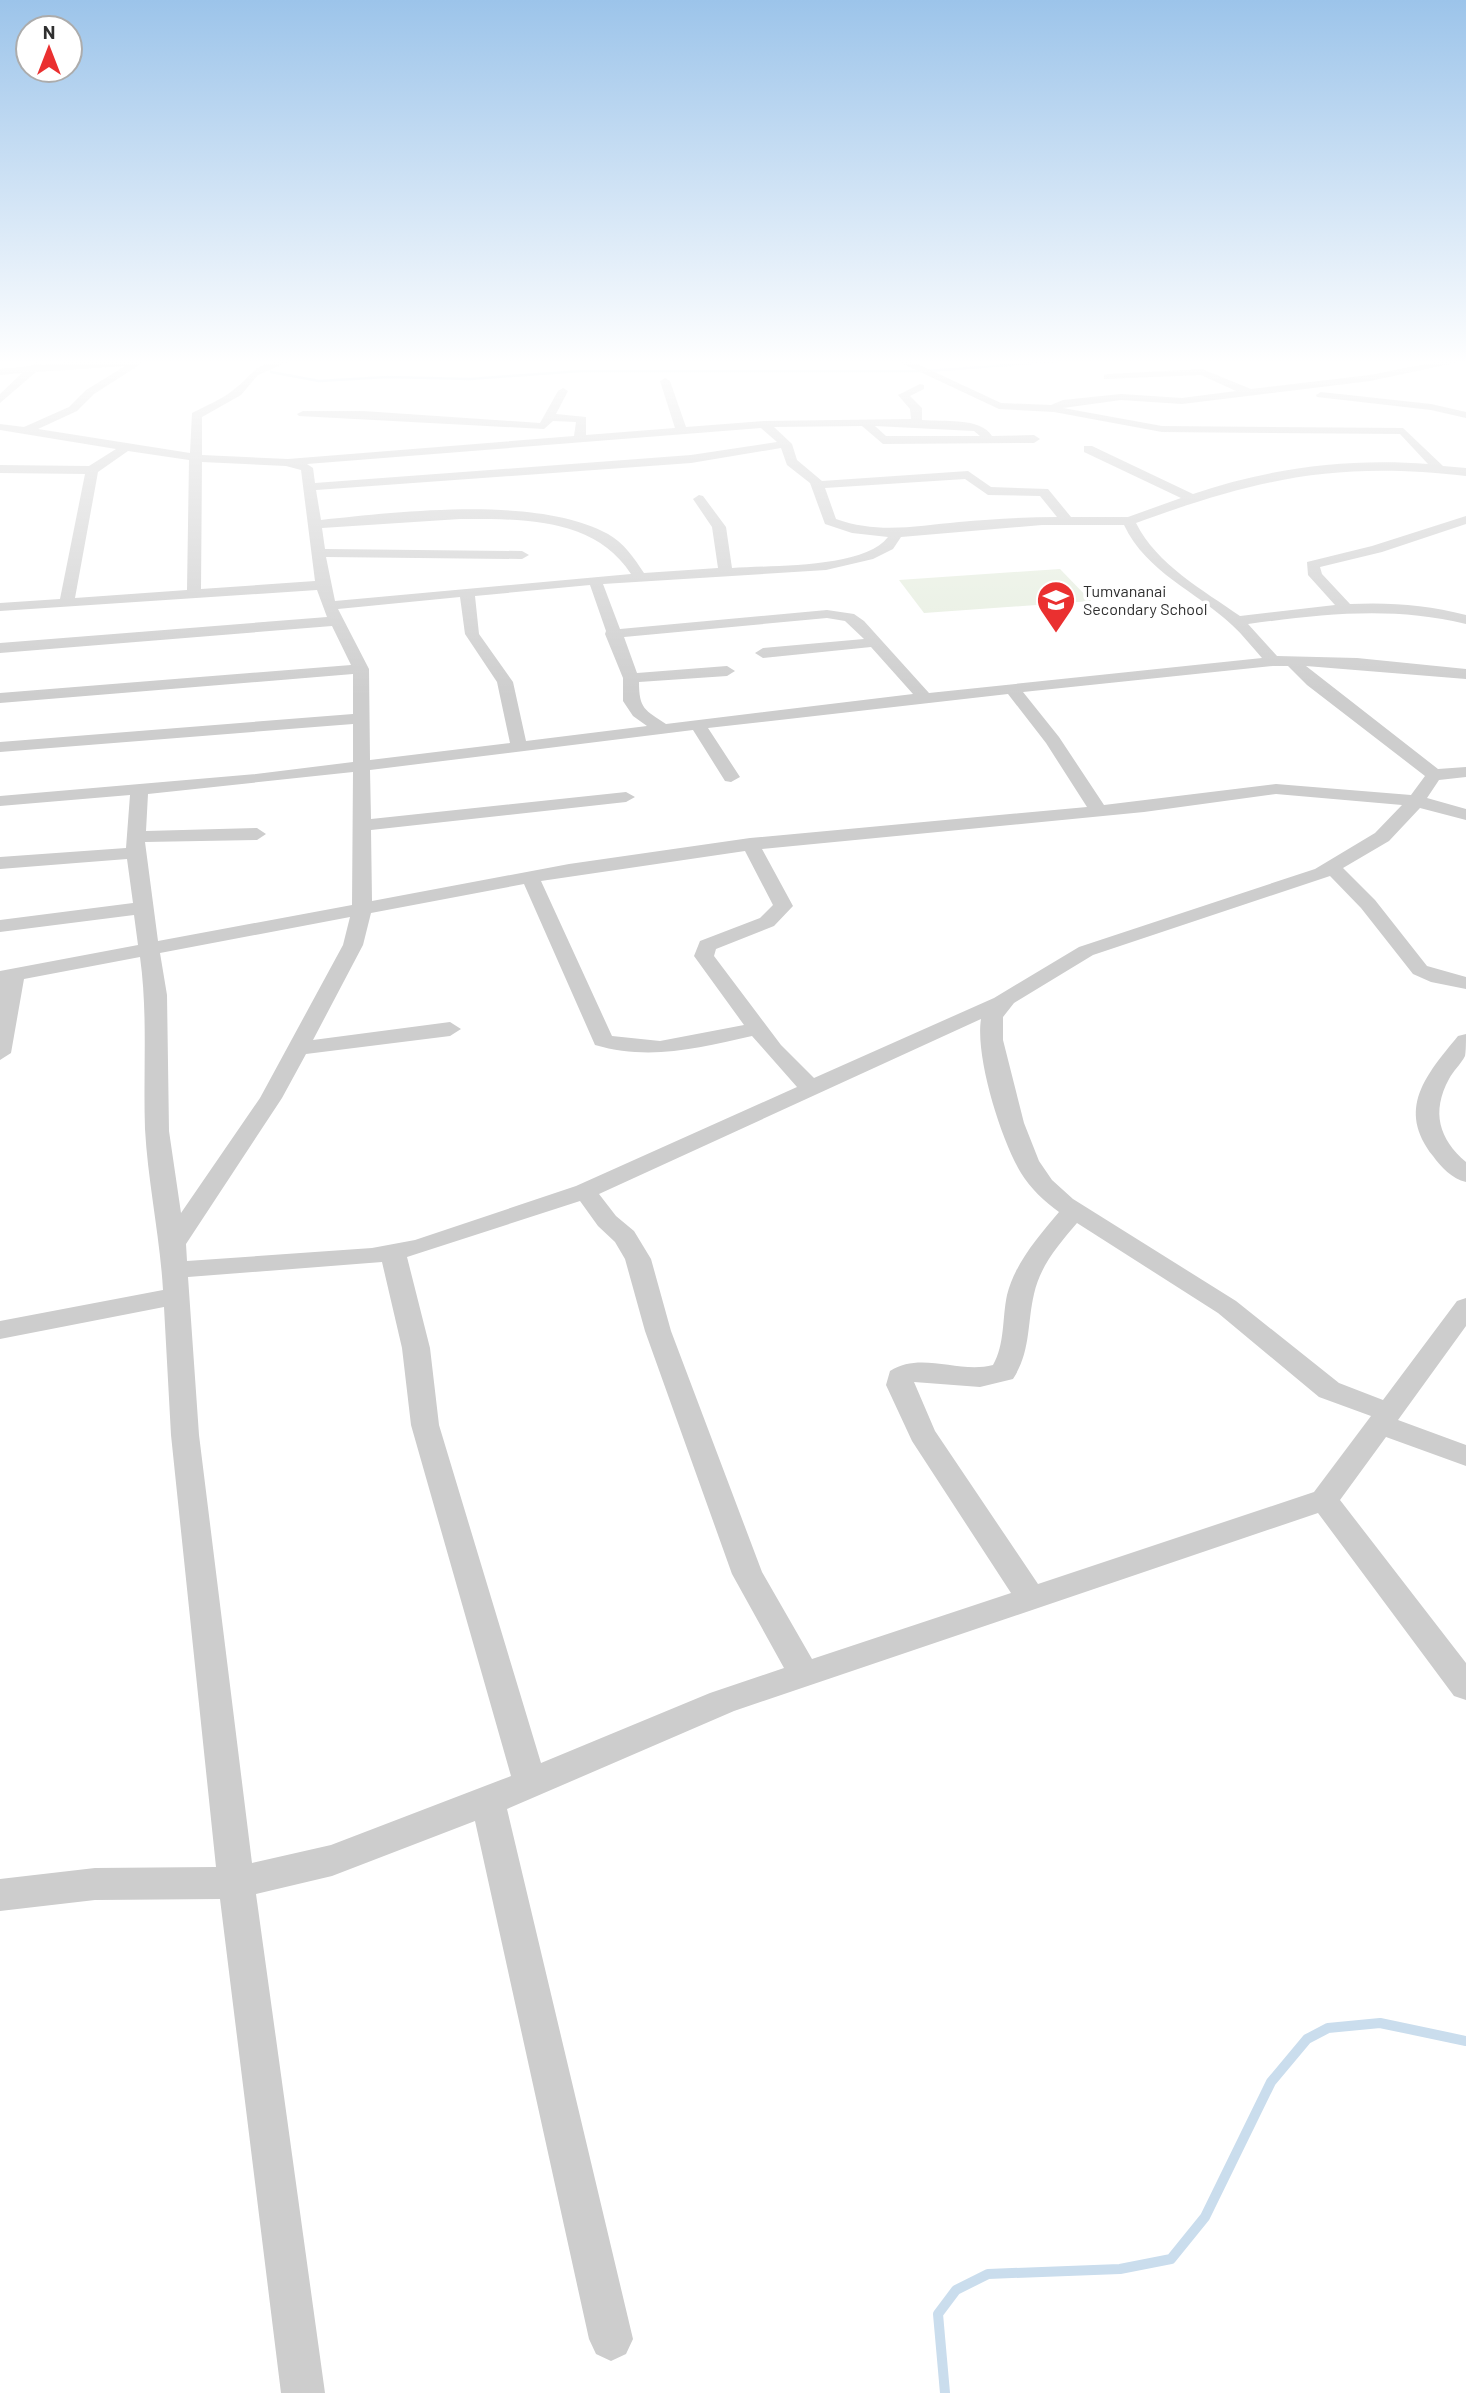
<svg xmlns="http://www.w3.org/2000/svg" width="1466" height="2393" viewBox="0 0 1466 2393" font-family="Barlow,sans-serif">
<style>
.green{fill:#e5edde}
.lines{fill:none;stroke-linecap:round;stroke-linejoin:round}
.stream-far1{stroke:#cadded;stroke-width:2.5}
.stream{stroke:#cadded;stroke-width:10}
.minor{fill:#cdcdcd;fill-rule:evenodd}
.labels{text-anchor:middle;stroke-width:7;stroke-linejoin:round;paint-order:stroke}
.far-poi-label{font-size:16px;fill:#303030;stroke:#fff;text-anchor:start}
</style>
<rect width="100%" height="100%" fill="#fff"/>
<!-- green -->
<polygon class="green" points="1060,569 1091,601 924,613 899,580"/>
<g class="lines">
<!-- stream-far1 -->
<polyline class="stream-far1" points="271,372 319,381 387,377 470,379 581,371 928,371 1060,361"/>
<!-- stream -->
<polyline class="stream" points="945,2393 938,2314 956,2290 988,2274 1120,2269 1171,2259 1205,2217 1271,2082 1307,2039 1328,2028 1380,2023 1466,2041"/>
<!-- minor -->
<g class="minor">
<path d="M76,361L144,362L94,394L77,411L38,429L190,453L192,413C205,406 221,400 232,391C257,373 252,361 290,361L258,375L241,395L202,417V455L288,459L574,436L576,422L553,421L544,429L299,416L297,414L303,411H363L540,423L558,391L563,388L568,391L556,414L586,417V435L675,428L660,381L665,378L670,381L686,427L764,421L911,419L910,409L898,395L920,384L924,385V389L910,396L922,408V420C941,422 981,417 992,436L1034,435L1040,439L1034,443L883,444L862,426L774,427L792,444L797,460L822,481L968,471L991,487L1048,489L1071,517H1128L1181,498L1084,452V446H1092L1193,494C1270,468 1347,458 1428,464L1400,434L1162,432L1054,412L999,409L897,361H911L1001,403L1051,405L1063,400L1121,394L1182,398L1236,391L1201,375L1104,379V375L1108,374L1202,369L1251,389L1370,375L1441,361H1464L1370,381L1182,404L1121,400L1063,408L1162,426L1403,428L1443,466L1466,468V476C1335,461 1257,479 1136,523C1157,565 1203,590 1240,616L1335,605L1308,575L1307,562L1372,546L1466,516V524L1382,552L1320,567L1322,574L1350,604C1390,602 1427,605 1466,615V624C1392,606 1323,614 1248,624L1277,656L1357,658L1466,669V679L1306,666L1438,769L1466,767V777L1439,780L1427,798L1466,809V820L1420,808L1389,841L1343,868L1375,900L1427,966L1466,977V989L1431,982L1413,974L1361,908L1330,876L1093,955L1014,1003L1003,1017V1040L1024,1123L1039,1161L1052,1180L1073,1199L1236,1301L1339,1383L1383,1400L1457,1301L1466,1298V1326L1398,1420L1466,1445V1466L1386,1437L1340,1500L1466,1663V1700L1454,1696L1318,1513L734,1711L507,1809L633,2339L626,2354L611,2361L596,2354L589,2339L475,1821L332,1876L256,1894L325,2393H281L220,1899L95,1900L0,1911V1879L95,1868L216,1867L171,1435L164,1307L0,1339V1321L163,1290C160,1237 148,1183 145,1129C143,1071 148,1014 140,957L24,979L11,1053L0,1060V971L138,945L134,915L0,932V920L133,903L127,859L0,869V857L126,848L130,795L0,806V796L256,774L353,762V724L0,752V742L353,714V674L0,703V693L351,665L332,626L0,653V643L327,617L317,590L0,611V603L60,599L85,474L0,473V465L89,466L116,449L0,430V424L24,427L69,407L86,390L125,366L36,372L0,403V394L22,373L0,375V369L30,366L37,362L42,365ZM875,426L974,431L980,436H886ZM761,428L777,442L691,455L315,483L313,468L307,464ZM781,448L787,465L810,483L825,524L852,533L888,537C864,569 770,565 732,568L726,527L703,496L699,495L693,499L712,527L718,568L644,573C634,558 624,543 608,534C538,495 398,512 321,520L316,490L691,463ZM128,451L189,460L187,590L75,598L98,472ZM202,462L286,466L301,470L315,581L201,589ZM965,479L988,495L1040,496L1057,517C1025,517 992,519 959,522C916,526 878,534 836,519L825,488ZM460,519C521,519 594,517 631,574L335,601L326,557L522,559L529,555L522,551L325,549L322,528ZM1042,525H1124C1147,573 1196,591 1232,625C1243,635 1252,647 1262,658L929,693L864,621L854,614L827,610L620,629L603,584L826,570L873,559L893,549L901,537ZM590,585L606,631L605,634L623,678V701L633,716L647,726L526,741L513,682L479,634L475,596ZM460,597L465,634L497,682L510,743L370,760L369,669L338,609ZM827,618L845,621L864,639L763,648L755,653L763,658L871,647L913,694L666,724C645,710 639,709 639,682L727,676L735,671L727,666L637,673L624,637ZM1273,666H1288L1307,685L1425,776L1411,795L1276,784L1104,805L1059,737L1023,692ZM1008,694L1046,743L1087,807L750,838L569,864L372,901L371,830L626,802L635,797L626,792L371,819L370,770L693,730L725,781L731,782L740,777L708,728ZM353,772L352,905L158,941L145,842L257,840L266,834L257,828L146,831L148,794ZM1276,794L1402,805L1375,833L1315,869L1079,947L994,998L814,1078L781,1045L714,956L716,949L774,926L793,906L762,849L1144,812ZM745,851L773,905L760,918L700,941L694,956L744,1025L660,1041L612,1036L541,881ZM524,884L595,1045C650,1061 698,1048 752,1036L797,1087L576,1186L415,1240L372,1248L187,1261L186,1244L282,1098L306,1054L450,1036L461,1029L450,1022L313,1040L363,945L371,913ZM350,917L343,945L260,1098L181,1213L169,1131L167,995L160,953ZM981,1019C975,1057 1001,1140 1021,1173C1030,1188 1045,1202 1059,1212C1038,1237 1015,1263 1007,1295C1002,1319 1005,1344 993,1365C959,1374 921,1351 890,1371L886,1385L912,1441L1011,1593L812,1659L762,1572L671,1331L651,1259L634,1231L616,1216L599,1194ZM580,1201L598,1226L615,1242L625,1259L645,1331L732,1574L784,1668L710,1693L541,1763L439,1425L430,1348L407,1257ZM1077,1223L1218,1313L1319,1397L1371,1416L1314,1492L1038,1584L935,1431L914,1382L980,1387L1013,1379C1031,1351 1027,1324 1034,1294C1040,1266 1059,1244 1077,1223ZM382,1262L402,1348L411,1425L511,1776L331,1845L252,1863L199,1435L188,1277Z"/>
<polygon points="1321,392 1431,404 1466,412 1466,418 1431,410 1317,397 1316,395"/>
<path d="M1466,1034C1466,1041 1466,1051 1465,1056C1461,1064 1453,1071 1449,1079C1431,1112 1439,1139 1466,1162V1182C1452,1179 1441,1167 1433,1156C1396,1109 1426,1075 1458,1036Z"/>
</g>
</g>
<!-- sky -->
<linearGradient id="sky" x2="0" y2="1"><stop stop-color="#9cc4ea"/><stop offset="0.52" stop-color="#fff"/><stop offset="1" stop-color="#fff" stop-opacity="0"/></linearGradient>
<rect width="1466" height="696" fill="url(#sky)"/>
<!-- icons -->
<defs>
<g id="school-pin" transform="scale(2.0125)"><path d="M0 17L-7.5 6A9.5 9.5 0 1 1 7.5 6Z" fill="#ea3030" stroke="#fff"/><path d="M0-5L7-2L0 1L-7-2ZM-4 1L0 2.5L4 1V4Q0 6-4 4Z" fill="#fff"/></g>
</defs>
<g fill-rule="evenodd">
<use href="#school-pin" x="1056" y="600"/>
</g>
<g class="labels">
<!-- far-poi labels -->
<g class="far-poi-label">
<text x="1083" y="597">Tumvananai<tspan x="1083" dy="18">Secondary School</tspan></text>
</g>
</g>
<!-- north arrow -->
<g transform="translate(49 49)"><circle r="33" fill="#ffffff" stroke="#acacac" stroke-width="2"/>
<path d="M0-5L12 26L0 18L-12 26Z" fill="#ea3030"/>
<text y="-10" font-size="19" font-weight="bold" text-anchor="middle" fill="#303030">N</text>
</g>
</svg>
